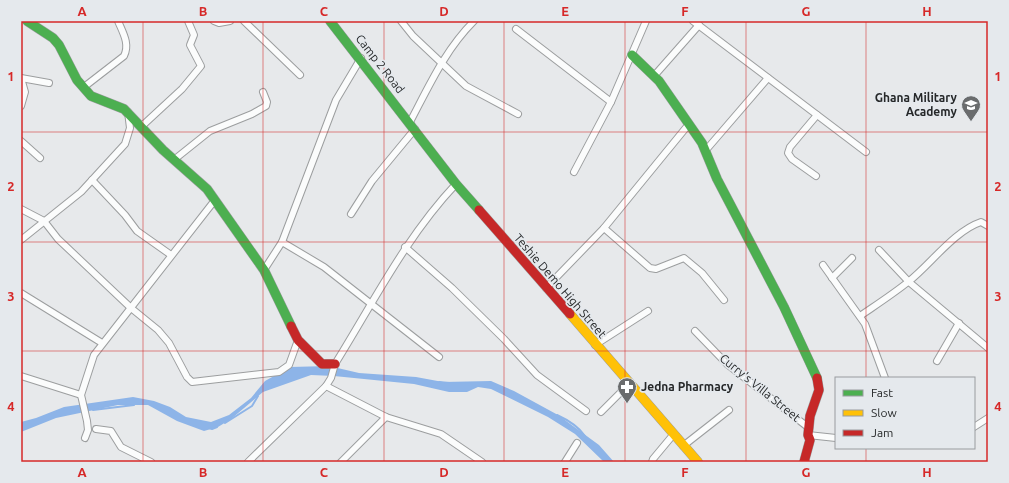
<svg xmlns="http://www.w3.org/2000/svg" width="1009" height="483" viewBox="0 0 1009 483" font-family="Ubuntu,sans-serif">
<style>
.water{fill:#8db4e8}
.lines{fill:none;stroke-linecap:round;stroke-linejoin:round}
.stream{stroke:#8db4e8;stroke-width:2}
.street-casing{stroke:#9c9e9f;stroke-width:8}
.fast-casing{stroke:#9c9e9f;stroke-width:10}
.slow-casing{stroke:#9c9e9f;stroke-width:10}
.jam-casing{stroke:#9c9e9f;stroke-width:10}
.street{stroke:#fbfcfc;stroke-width:6}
.fast{stroke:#4caf50;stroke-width:9}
.slow{stroke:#ffc107;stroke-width:9}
.jam{stroke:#c62828;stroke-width:9}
.grid{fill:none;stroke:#d62828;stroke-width:1;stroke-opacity:0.55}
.labels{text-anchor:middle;stroke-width:3.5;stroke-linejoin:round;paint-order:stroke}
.street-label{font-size:12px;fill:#262829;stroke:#e5e9ed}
.poi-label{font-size:12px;font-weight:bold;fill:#262829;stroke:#e5e9ed;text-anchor:end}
.neatline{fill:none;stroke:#d62828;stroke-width:1.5}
.grid-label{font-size:13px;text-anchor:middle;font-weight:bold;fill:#d62828}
</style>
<rect width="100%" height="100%" fill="#e7e9eb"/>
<!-- water -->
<polygon class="water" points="329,366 359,373 416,377 443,382 491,381 514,391 558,415 599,445 614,462 604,462 575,434 548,417 491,389 478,387 467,392 449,392 414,384 334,376 311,375 263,392 231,419 218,427 204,431 177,421 148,405 118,405 56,418 21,432 21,422 36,418 64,407 133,397 154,401 170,407 186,417 211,422 229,415 251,398 265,381 290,367"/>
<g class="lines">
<!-- stream -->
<g class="stream">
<polyline points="439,382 449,383"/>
<polyline points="93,410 134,405"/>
<path d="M557,415C568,420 578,426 585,436"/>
<polyline points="225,423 252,406 258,396"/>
<polyline points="209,428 212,429 217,427"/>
</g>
<!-- street casing -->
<g class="street-casing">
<g id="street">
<polyline points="214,21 219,23 230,21"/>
<polyline points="244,21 300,75"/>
<polyline points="401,21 413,36 466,86 518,114"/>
<polyline points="693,21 866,152"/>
<polyline points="516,29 611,102"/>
<polyline points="654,76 699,25"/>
<polyline points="21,78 25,92 21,106"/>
<polyline points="21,78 49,83"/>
<path d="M84,87L124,56C130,44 123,33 118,21"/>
<path d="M410,122C429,86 445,50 474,21"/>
<polyline points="142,126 182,89 201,66 190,45 194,35 188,21"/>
<polyline points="21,141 40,158"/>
<polyline points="706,150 768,78"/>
<polyline points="175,159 210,131 252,114 266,106 267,102 263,92"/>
<polyline points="574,172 611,102 646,21"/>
<polyline points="816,176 792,159 788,153 790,147 817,115"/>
<polyline points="92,180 125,215 137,231 171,255"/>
<polyline points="21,209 44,221 58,239 131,308 158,330 169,343 187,377 192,382 279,372 289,365 298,340"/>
<polyline points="351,214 372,181 415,129"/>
<polyline points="604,228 650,268 656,269 684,258 702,273 724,300"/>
<polyline points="21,240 81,192 125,144 130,128 128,112"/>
<polyline points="282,242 324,267 439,357"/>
<polyline points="405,247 452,288 504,339 537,375 586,411"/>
<polyline points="879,250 909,282 988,348"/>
<polyline points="823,265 865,324 885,378"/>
<polyline points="264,270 282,242 336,100 361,58"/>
<polyline points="832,278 852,258"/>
<polyline points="546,288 604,228 689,124"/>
<polyline points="21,293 102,343"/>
<path d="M860,316C876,305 893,294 908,282C930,265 954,231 981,222L988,226"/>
<polyline points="695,331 727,364 809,428"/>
<polyline points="595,345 648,311"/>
<polyline points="937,361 959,323"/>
<polyline points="21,376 81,395"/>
<path d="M326,386L331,378L335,364C373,303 406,237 456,184"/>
<polyline points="601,412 629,384"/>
<polyline points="974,427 988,418"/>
<polyline points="96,429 111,431 121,447 151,462"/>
<polyline points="808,435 836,438"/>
<polyline points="85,438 88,430 87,421 81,395 94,355 215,200"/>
<polyline points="683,446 729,410"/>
<polyline points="248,462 326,386 386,417 441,434 482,462"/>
<polyline points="341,462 386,417"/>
<polyline points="565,462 577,443"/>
<polyline points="652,462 653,459 673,435"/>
</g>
</g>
<!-- fast casing -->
<g class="fast-casing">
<g id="fast">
<polyline points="27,21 53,38 59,45 77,80 91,96 124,109 163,150 207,189 264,270 291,326"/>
<polyline points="330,21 456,184 479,210"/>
<polyline points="632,55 659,81 702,143 717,179 784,307 817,378"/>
</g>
</g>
<!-- slow casing -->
<g class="slow-casing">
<polyline id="slow" points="570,314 698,462"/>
</g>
<!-- jam casing -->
<g class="jam-casing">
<g id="jam">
<polyline points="479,210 570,314"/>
<polyline points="291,326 298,340 322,364 335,364"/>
<polyline points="804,462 810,440 808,435 810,416 819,390 817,378"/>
</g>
</g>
<!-- street -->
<use href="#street" class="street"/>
<!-- fast -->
<use href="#fast" class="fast"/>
<!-- slow -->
<use href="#slow" class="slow"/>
<!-- jam -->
<use href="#jam" class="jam"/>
</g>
<!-- grid -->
<path class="grid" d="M143,21V462M263,21V462M384,21V462M504,21V462M625,21V462M746,21V462M866,21V378M21,132H988M21,242H988M21,351H988M866,448V462"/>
<!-- icons -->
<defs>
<g id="school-pin" transform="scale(1)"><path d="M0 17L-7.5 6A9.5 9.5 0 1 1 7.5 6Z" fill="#6a6c6d" stroke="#e5e9ed"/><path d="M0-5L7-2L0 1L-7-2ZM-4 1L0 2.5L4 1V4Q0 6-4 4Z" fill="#fff"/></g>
<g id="pharmacy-pin" transform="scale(1)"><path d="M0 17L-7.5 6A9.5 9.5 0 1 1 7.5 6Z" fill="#6a6c6d" stroke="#e5e9ed"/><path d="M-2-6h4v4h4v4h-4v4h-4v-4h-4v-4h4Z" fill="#fff"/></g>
</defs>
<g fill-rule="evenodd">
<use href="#school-pin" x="971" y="105"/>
<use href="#pharmacy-pin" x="627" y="387"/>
</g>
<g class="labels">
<!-- street labels -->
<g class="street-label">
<text transform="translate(380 64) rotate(52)" y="4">Camp 2 Road</text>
<text transform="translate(560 286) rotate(49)" y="4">Teshie Demo High Street</text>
<text transform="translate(760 388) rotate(39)" y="4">Curry's Villa Street</text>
</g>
<!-- poi labels -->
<g class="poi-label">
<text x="957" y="102">Ghana Military<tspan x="957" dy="14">Academy</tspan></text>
<text x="641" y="391" text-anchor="start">Jedna Pharmacy</text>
</g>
</g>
<!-- border -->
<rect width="1009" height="483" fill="none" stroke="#e5e9ed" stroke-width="44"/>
<!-- legend -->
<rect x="835" y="377" width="140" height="72" fill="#e5e9ed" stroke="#999c9f"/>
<rect x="843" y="390" width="20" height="6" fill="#4caf50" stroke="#999c9f"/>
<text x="871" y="397" font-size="12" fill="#262829">Fast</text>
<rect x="843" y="410" width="20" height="6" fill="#ffc107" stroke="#999c9f"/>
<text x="871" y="417" font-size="12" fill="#262829">Slow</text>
<rect x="843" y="430" width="20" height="6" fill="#c62828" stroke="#999c9f"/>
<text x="871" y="437" font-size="12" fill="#262829">Jam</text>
<rect x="22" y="22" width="965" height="439" class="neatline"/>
<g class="grid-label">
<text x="82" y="16">A</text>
<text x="203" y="16">B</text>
<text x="324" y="16">C</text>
<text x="444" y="16">D</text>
<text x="565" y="16">E</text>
<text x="685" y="16">F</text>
<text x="806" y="16">G</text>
<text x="927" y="16">H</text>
<text x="11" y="81">1</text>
<text x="998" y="81">1</text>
<text x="11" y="191">2</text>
<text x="998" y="191">2</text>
<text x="11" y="301">3</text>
<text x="998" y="301">3</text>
<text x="11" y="411">4</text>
<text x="998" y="411">4</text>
<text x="82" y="477">A</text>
<text x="203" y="477">B</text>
<text x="324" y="477">C</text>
<text x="444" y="477">D</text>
<text x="565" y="477">E</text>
<text x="685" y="477">F</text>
<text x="806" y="477">G</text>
<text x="927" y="477">H</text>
</g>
</svg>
